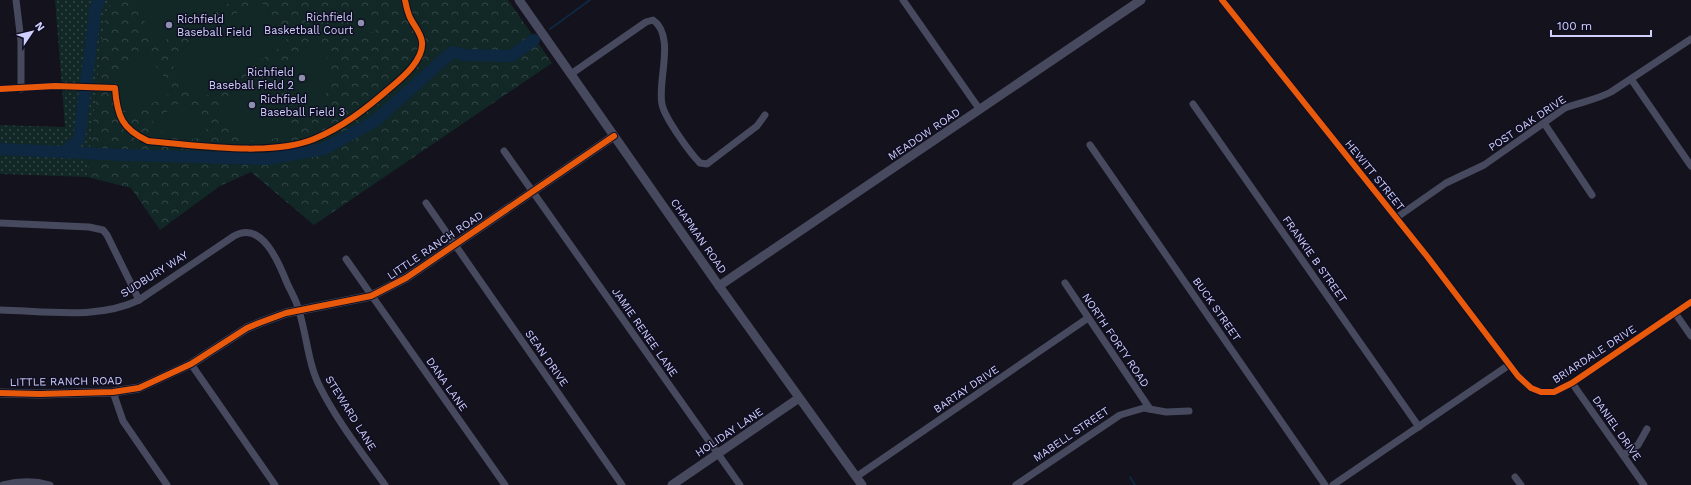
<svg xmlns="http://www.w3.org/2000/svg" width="1691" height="485" viewBox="0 0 1691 485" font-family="'Work Sans',sans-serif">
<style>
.grass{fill:url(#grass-dots)}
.park{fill:url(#park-crowns)}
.pitch{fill:#112826}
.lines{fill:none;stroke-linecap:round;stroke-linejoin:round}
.stream{stroke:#0e2842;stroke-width:2}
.river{stroke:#0e2842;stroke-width:12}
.minor{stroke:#47495e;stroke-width:7}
.tertiary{stroke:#47495e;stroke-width:9}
.cycleway-casing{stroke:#0f0e22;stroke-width:8}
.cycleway{stroke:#e8590c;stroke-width:6}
.poi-dot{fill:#8e8eaf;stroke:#0f0e22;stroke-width:1.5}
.labels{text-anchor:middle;stroke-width:3;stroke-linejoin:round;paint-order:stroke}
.poi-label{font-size:11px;fill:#d0d0fe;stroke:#0f0e22;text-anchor:end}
.street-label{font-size:11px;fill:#d0d0fe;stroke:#0f0e22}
</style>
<defs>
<pattern id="grass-dots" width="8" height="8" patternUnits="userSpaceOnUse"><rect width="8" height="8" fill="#112826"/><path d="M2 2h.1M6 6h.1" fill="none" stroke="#334647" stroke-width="1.8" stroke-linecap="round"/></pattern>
<pattern id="park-crowns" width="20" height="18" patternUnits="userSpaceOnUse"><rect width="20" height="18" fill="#112826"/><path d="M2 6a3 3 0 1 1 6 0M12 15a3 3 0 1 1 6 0" fill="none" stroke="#334647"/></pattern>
</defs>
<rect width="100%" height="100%" fill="#13121d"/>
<!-- grass -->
<polygon class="grass" points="55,0 113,0 105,16 87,177 0,174 0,125 65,127"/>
<!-- park -->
<polygon class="park" points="113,0 508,0 552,63 314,225 251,172 220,186 160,230 131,188 87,177 105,15"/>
<!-- pitch -->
<g class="pitch">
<polygon points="138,0 233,0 213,14 158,44 144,20"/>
<polygon points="257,0 260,0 288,42 197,102 168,58"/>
<polygon points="362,7 377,29 360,40 345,18"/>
<path d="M318,40C340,74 332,92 306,119L271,76L272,70Z"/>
<path d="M143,47L168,83L172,85L170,94L128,116C112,89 118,66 143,47Z"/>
<path d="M256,80L264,82L295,130C260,149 238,142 212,115Z"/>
<path d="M183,99L188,100L191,105V108L208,132C189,147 165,139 152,121L176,106Z"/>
</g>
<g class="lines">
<!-- stream -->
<g class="stream">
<polyline points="550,29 590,0"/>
<polyline points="1130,477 1135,485"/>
</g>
<!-- river -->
<g class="river">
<polyline points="0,149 124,155 268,159 324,149 375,121 452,52 464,55 511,56 534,40"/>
<polyline points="66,151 79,139 95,12 99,0"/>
</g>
<!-- minor -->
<g class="minor">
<polyline points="16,0 21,41 21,89"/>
<polyline points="903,0 980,110"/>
<polyline points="1222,0 1426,255 1518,376 1531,388 1541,392 1554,392 1572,383 1691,302"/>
<path d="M571,74L646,22L653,20C676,36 657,81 662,104C664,117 690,153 700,163L707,164L757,126L765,115"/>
<polyline points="1631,79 1691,166"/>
<polyline points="0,89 55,86"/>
<polyline points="1193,104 1419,427"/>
<polyline points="1544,123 1592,195"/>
<polyline points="1090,145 1325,485"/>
<polyline points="504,151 740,485"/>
<polyline points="426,203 622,485"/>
<path d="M1396,218L1446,183L1484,165L1565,108C1580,102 1596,100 1611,92L1691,39"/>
<polyline points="0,223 89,227 103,230 107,235 139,300"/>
<polyline points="346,259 505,485"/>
<polyline points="1065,283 1150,409"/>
<path d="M0,310C45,311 98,320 139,300L234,236C262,220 279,263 287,283C291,292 297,301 299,311C307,336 308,364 320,387C337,421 363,454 385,485"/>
<polyline points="1675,313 1691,336"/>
<polyline points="191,364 275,485"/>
<polyline points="1572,383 1644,485"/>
<polyline points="113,392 123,421 167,485"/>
<polyline points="1623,455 1638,445 1647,429"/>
<polyline points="856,477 1088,318"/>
<polyline points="1515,477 1521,485"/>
<path d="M3,485C18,481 36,481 50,485"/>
<polyline points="1016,485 1120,415 1144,408 1166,412 1189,411"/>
<polyline points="1333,485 1509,365"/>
</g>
<!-- tertiary -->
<g class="tertiary">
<polyline points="519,0 719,286 862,485"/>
<polyline points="719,286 1141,0"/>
<polyline points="0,393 40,394 113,392 139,388 191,364 247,328 259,323 286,313 371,296 406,278 614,136"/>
<polyline points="672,485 799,398"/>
</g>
<!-- cycleway casing -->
<g class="cycleway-casing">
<g id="cycleway">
<polyline points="1222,0 1426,255 1518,376 1531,388 1541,392 1554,392 1572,383 1691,302"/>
<path d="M0,89L55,86L115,88C117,116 122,129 148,141C196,145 270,157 314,139C343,127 367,108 390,88C402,78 424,60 422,42C421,32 412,24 409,15C407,10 406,5 405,0"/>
<polyline points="0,393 40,394 113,392 139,388 191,364 247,328 259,323 286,313 371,296 406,278 614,136"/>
</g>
</g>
<!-- cycleway -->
<use href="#cycleway" class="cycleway"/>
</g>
<!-- markers -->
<g class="poi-dot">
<circle cx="361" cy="23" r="4"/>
<circle cx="169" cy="25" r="4"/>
<circle cx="302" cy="78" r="4"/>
<circle cx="252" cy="105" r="4"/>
</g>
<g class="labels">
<!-- poi labels -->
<g class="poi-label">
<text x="353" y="21">Richfield<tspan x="353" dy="13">Basketball Court</tspan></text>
<text x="177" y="23" text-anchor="start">Richfield<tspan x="177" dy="13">Baseball Field</tspan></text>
<text x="294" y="76">Richfield<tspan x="294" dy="13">Baseball Field 2</tspan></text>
<text x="260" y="103" text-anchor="start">Richfield<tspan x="260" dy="13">Baseball Field 3</tspan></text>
</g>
<!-- street labels -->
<g class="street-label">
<text transform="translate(1527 123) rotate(-34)" y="4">POST OAK DRIVE</text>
<text transform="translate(924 134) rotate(-34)" y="4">MEADOW ROAD</text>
<text transform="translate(1375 175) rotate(51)" y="4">HEWITT STREET</text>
<text transform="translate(699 236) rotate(55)" y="4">CHAPMAN ROAD</text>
<text transform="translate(435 245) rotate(-34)" y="4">LITTLE RANCH ROAD</text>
<text transform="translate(1315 259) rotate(55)" y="4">FRANKIE B STREET</text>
<text transform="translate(154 274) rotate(-32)" y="4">SUDBURY WAY</text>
<text transform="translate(1217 309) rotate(55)" y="4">BUCK STREET</text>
<text transform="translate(645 332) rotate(55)" y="4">JAMIE RENEE LANE</text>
<text transform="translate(1116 340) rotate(56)" y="4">NORTH FORTY ROAD</text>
<text transform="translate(1594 354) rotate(-33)" y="4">BRIARDALE DRIVE</text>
<text transform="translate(547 358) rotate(55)" y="4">SEAN DRIVE</text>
<text transform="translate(66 381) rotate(-1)" y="4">LITTLE RANCH ROAD</text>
<text transform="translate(447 384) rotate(55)" y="4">DANA LANE</text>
<text transform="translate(966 389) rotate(-34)" y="4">BARTAY DRIVE</text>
<text transform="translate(351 413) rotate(58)" y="4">STEWARD LANE</text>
<text transform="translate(1617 428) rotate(55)" y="4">DANIEL DRIVE</text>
<text transform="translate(729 432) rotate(-34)" y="4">HOLIDAY LANE</text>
<text transform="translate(1071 434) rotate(-34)" y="4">MABELL STREET</text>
</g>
</g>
<!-- north arrow -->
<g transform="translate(32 32) rotate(55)" stroke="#0f0e22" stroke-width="3" paint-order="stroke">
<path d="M0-3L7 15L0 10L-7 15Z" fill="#d0d0fe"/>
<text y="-6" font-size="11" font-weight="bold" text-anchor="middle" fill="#d0d0fe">N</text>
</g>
<!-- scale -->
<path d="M1551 30v6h100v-6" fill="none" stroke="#d0d0fe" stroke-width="2"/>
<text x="1557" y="30" font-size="12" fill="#d0d0fe" stroke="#0f0e22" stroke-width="3" paint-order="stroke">100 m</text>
</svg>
